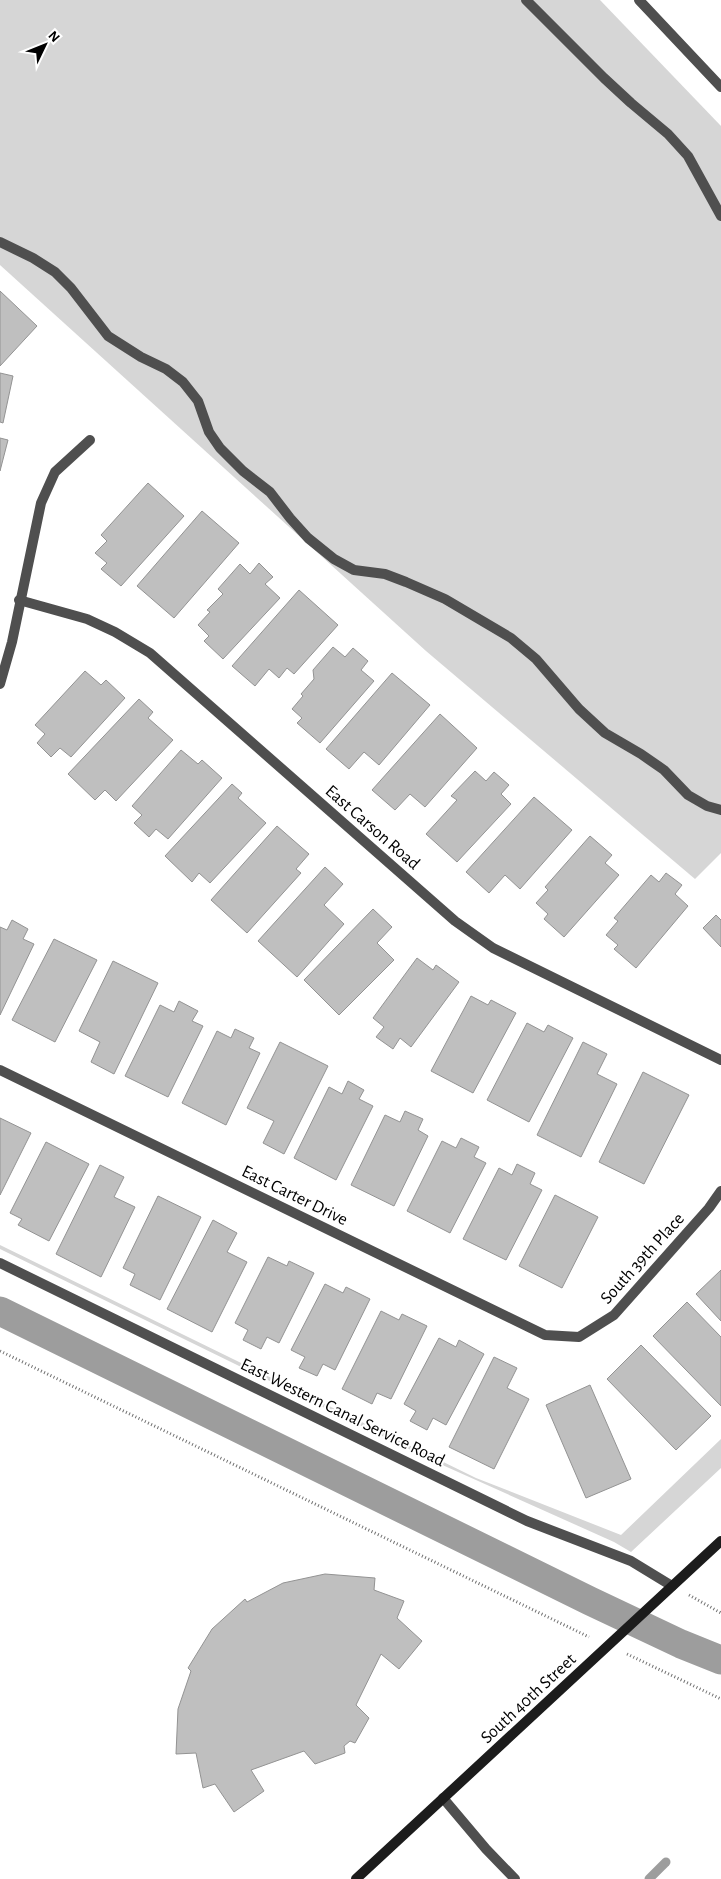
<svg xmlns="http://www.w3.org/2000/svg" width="721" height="1879" viewBox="0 0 721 1879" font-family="'Alegreya Sans',sans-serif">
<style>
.green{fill:#d6d6d6}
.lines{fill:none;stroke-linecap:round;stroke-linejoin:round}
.stream{stroke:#9d9d9d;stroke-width:9}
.canal{stroke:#9d9d9d;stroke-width:29}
.building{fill:#bfbfbf;stroke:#939393}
.path{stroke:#717171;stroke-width:3;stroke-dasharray:1 2.5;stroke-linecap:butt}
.service{stroke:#4f4f4f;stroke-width:10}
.minor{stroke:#4f4f4f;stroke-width:10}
.secondary{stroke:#1c1c1c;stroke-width:10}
.labels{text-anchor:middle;stroke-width:4;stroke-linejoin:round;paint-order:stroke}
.street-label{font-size:18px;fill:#000;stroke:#fff}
</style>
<rect width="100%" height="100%" fill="#fff"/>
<!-- green -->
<g class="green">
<polygon points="0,0 600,0 721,126 721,853 695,879 426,651 0,265"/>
<polygon points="0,1245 476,1478 621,1535 721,1439 721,1468 631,1552 614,1542 429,1459 0,1249"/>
</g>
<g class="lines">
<!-- stream -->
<polyline class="stream" points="649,1879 666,1862"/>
<!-- canal -->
<polyline class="canal" points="0,1311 590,1601 681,1644 721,1660"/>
</g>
<!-- building -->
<g class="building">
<polygon points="0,291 37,326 0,366"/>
<polygon points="0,373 13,376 3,423 0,422"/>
<polygon points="0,438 8,440 0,471"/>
<polygon points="148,483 184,516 121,586 101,569 107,563 95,553 107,541 101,535"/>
<polygon points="202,511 239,543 174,618 137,586"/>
<polygon points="259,563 273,577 265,584 280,598 223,659 204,641 209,636 198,625 210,612 207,610 223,594 218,589 240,564 250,574"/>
<polygon points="299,590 338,625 294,674 287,668 279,678 269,669 255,686 232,666"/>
<polygon points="333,647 345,657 353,648 368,661 361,670 374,681 320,743 297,723 302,718 292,709 303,696 301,694 314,679 313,670"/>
<polygon points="85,671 101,685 106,680 125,698 71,757 60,748 51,757 37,743 45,734 35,725"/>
<polygon points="392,673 430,705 379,765 364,752 349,769 326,749"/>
<polygon points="139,699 153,712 148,718 173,740 116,801 105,790 95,800 68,774"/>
<polygon points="440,714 477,748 425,807 410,794 395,810 372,790"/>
<polygon points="181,750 198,764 202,760 222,778 168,839 156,829 149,837 134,823 142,815 132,806"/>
<polygon points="475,771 486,781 494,772 509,785 501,794 511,804 457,862 426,834 457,800 451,796"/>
<polygon points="232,784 242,793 238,798 266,823 210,883 199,873 192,882 165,856"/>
<polygon points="534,797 572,830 520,889 505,875 489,893 466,872"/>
<polygon points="277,826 309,854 296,869 301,873 247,933 211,900"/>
<polygon points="590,836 612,855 605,863 619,875 564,937 544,919 548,914 536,903 548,890 545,887"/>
<polygon points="325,867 343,884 324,905 344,924 297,977 258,941"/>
<polygon points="666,873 682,885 675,894 688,906 636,968 614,949 618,945 606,935 618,921 614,918 651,875 659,882"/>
<polygon points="373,909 392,927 377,943 394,960 339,1015 304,980"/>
<polygon points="716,915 721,920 721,947 703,928"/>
<polygon points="12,920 28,929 23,939 34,944 0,1015 0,927 7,930"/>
<polygon points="54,939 97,960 55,1042 12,1020"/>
<polygon points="417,958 433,970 436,965 459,982 411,1047 400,1038 393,1049 376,1037 384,1027 373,1018"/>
<polygon points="113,961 158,983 114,1074 91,1062 100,1042 79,1031"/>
<polygon points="471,996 488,1005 491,1000 516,1013 473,1093 431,1071"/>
<polygon points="179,1001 198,1011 192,1021 203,1026 168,1097 125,1076 160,1005 174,1012"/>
<polygon points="527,1023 544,1032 548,1025 573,1038 529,1122 487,1100"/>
<polygon points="235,1029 254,1038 249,1048 260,1053 226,1125 182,1103 217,1031 231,1038"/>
<polygon points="280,1042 328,1066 284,1154 263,1143 274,1121 247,1108"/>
<polygon points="583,1042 607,1054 597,1074 617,1084 581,1157 537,1135"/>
<polygon points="643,1072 689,1095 644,1184 599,1162"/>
<polygon points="348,1081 364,1090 359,1099 373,1106 336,1180 294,1158 329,1087 342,1094"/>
<polygon points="405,1111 423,1119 418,1130 428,1136 394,1206 351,1185 385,1115 400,1122"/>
<polygon points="0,1118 31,1133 0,1195"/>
<polygon points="461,1138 479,1147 474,1157 486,1163 450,1233 407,1211 442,1141 456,1148"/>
<polygon points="46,1142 89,1164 49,1241 18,1225 22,1219 10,1213"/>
<polygon points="517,1164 535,1173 530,1184 542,1190 506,1260 463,1239 499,1168 512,1175"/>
<polygon points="100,1165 124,1177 114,1197 135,1207 101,1277 56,1254"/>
<polygon points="555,1195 598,1217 562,1288 519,1266"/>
<polygon points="158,1196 201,1217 160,1300 130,1285 135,1274 123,1268"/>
<polygon points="213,1220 237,1233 227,1252 247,1262 212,1332 167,1309"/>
<polygon points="268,1257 287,1266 289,1261 314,1273 279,1343 267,1337 261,1349 243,1340 248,1330 235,1323"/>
<polygon points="721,1270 721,1321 696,1294"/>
<polygon points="325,1284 343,1293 346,1287 370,1299 335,1370 323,1364 317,1376 299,1368 305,1357 291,1350"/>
<polygon points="687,1302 721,1337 721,1406 653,1336"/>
<polygon points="381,1311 399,1320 402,1314 427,1326 391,1399 377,1393 372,1404 342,1389"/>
<polygon points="439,1338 456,1347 459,1340 484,1354 446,1425 433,1418 427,1430 410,1421 416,1411 404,1404"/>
<polygon points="641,1345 711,1416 676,1450 607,1379"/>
<polygon points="494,1357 517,1368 507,1388 529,1399 494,1469 449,1447"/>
<polygon points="590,1385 631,1479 586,1498 546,1405"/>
<polygon points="325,1574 375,1578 374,1590 404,1601 397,1618 422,1641 399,1669 381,1654 356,1705 369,1718 355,1743 350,1741 344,1746 345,1753 315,1764 304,1751 251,1770 264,1791 234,1812 215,1784 203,1788 196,1753 176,1754 178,1709 191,1671 188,1668 212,1629 245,1599 247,1602 283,1583"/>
</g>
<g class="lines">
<!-- path -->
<g class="path">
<polyline points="0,1351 589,1637"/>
<polyline points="689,1595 721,1613"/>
<polyline points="627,1654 721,1699"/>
</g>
<!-- service -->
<g class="service">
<polyline points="526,0 604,78 631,103 668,134 688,156 721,216"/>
<polyline points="0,242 33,258 55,272 71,288 108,336 141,357 166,369 183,382 198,401 209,432 220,448 243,471 270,492 290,518 308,538 334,559 354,570 385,574 406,582 445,599 511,638 536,659 579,709 605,733 641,754 664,770 688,795 707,806 721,810"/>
<polyline points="0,1263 527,1521 631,1561 672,1586"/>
</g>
<!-- minor -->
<g class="minor">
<polyline points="639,0 721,87"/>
<polyline points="19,600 87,619 115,632 150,653 455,921 493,948 721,1060"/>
<polyline points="0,684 12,642 41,503 55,472 90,440"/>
<polyline points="0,1070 545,1335 579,1337 614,1315 709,1208 721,1191"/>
<polyline points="443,1798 486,1849 515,1879"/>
</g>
<!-- secondary -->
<polyline class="secondary" points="356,1879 721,1541"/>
</g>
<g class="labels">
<!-- street labels -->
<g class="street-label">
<text transform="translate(373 827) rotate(41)" y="6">East Carson Road</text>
<text transform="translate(295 1195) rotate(26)" y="6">East Carter Drive</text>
<text transform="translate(642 1258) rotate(-48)" y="6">South 39th Place</text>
<text transform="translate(343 1412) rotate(26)" y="6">East Western Canal Service Road</text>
<text transform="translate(528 1698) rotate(-43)" y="6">South 40th Street</text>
</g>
</g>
<!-- north arrow -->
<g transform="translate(45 45) rotate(47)" stroke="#ffffff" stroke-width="4" paint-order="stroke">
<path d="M0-4L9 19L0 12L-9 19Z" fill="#000000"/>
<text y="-8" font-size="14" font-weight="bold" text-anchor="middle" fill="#000000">N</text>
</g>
</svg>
